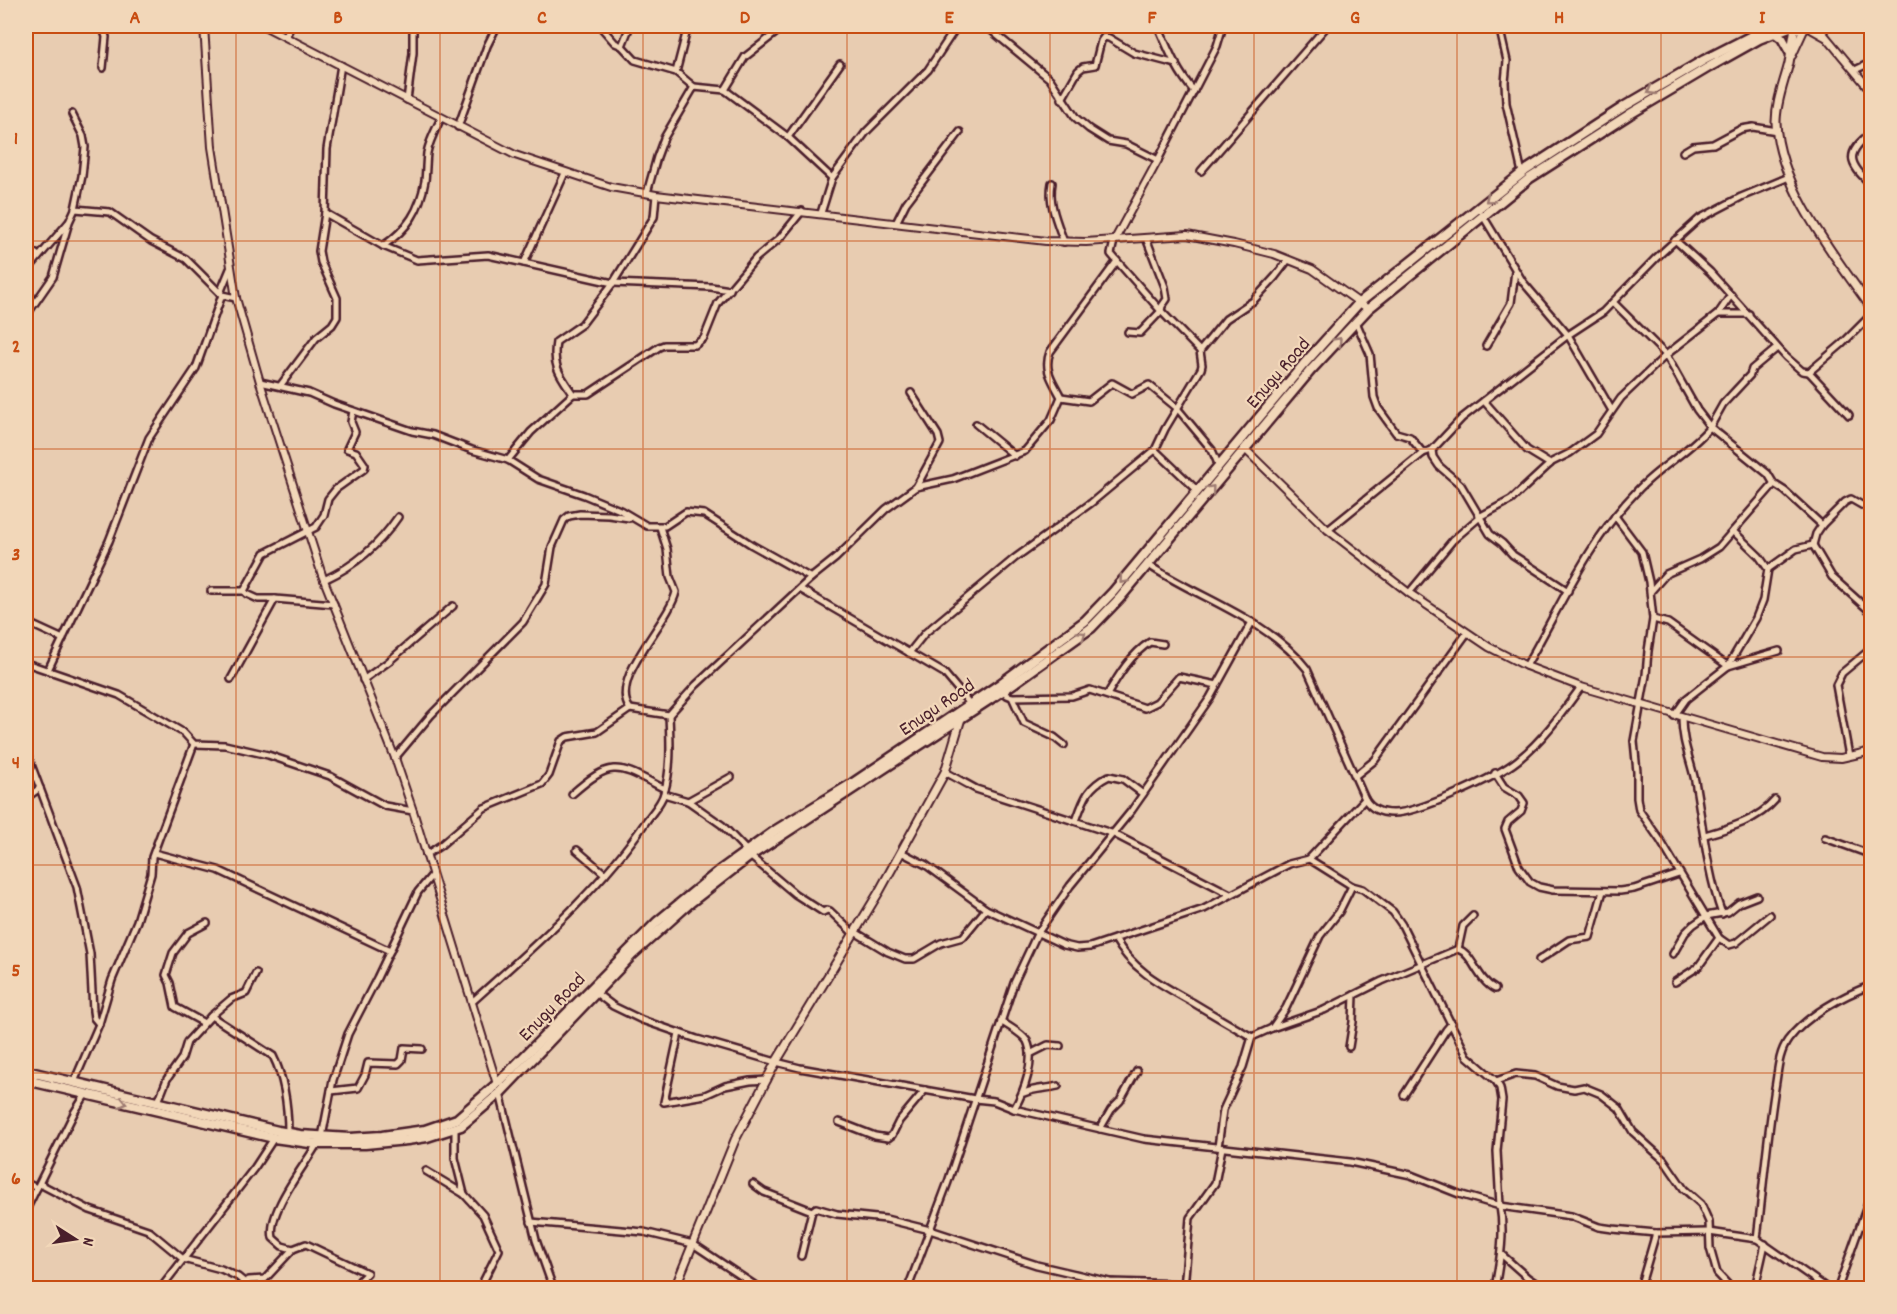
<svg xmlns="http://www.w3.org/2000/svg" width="1897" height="1314" viewBox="0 0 1897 1314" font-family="Dekko,sans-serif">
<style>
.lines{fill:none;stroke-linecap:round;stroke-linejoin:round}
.minor-casing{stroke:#4a1f2b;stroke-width:10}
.tertiary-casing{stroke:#4a1f2b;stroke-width:10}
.secondary-casing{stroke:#4a1f2b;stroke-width:11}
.primary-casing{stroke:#4a1f2b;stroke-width:13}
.minor{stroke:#f2d7b9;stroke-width:5}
.tertiary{stroke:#f2d7b9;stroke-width:6}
.secondary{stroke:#f2d7b9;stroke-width:7}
.primary{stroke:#f2d7b9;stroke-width:8}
.oneway{stroke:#9e7b72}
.grid{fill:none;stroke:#c84d12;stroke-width:1.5;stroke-opacity:0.55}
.labels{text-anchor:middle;stroke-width:4.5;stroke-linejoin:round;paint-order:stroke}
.street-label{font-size:20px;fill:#4a1f2b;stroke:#f2d7b9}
.neatline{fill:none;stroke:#c84d12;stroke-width:2}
.grid-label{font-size:20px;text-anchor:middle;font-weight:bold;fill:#c84d12}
</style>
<rect width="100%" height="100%" fill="#e8ccb1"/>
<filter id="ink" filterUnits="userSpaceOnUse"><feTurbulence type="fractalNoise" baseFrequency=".0167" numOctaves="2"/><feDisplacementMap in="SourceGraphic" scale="12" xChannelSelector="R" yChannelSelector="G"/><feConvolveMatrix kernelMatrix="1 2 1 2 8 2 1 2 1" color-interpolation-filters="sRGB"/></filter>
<g filter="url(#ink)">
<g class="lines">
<!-- minor casing -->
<g class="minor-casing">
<g id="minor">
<polyline points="102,26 106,37 103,68"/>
<polyline points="600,26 615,43 622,46"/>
<polyline points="630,26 622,46 635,60 676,72 694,87"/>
<polyline points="986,26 1050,79 1076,118 1089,129 1108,141 1126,144 1158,160 1217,46 1223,26"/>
<path d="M1158,26C1168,49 1177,72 1194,91"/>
<polyline points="1499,26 1507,61 1505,82 1506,103 1522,173"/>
<polyline points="1855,70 1872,62"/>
<polyline points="676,72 688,26"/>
<polyline points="725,90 745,57 782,28"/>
<polyline points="1062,99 1078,71 1083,67 1095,65 1101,41 1104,37 1109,38 1134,53 1176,64"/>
<polyline points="407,100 413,53 413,26"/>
<polyline points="458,127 487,46 497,26"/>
<path d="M1872,132C1845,153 1847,163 1872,185"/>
<polyline points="788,137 840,64"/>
<polyline points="1683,152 1693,146 1713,144 1741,129 1753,127 1777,131"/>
<polyline points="1201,171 1327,26"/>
<path d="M1052,183C1048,203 1057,222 1064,242"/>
<polyline points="647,193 657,157 664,138 694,87 725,90 788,137 832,178"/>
<path d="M656,195L654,217L613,283L582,324L556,342C552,366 560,375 573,394H588L659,347L664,345H695L704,338L718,303L756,258L780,238L802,211"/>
<polyline points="75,209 110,212 151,241 186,259 222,295 236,298"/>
<polyline points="325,213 383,246 417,260 488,255 613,283 711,287 730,290"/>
<polyline points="821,213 832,178 866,132 928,70 957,26"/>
<polyline points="1483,216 1523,282 1568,335 1611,409"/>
<polyline points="896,223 906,203 960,132"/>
<polyline points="1675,240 1710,272 1786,357 1802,371 1809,372 1842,344 1872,314"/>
<path d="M383,246C408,229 420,210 425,181C426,172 426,162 427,153C429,141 436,129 441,118"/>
<polyline points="26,247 39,256"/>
<polyline points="524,263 565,173"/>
<polyline points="29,273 31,266 68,223"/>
<polyline points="220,293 230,269"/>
<polyline points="1718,314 1749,314"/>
<polyline points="26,316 53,277 69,222 75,209 82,176 85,147 83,136 72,114"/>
<polyline points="1356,322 1370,354 1374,397 1378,408 1396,433 1410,437 1423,453"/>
<polyline points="1128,332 1140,333 1161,311 1162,306 1167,299 1165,287 1146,238"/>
<polyline points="1486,346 1511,303 1515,271"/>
<polyline points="1200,351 1226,319 1253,301 1275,277 1288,260"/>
<polyline points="1809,372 1849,415"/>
<polyline points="260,382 309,393 334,404 412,431 433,435 472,450 508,460 538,479 584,495 620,510 647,526 665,526 686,512 704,514 752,545 811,578"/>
<polyline points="280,386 316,338 332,325 337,317 337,298 321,262 319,251 325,213 327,149 341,65"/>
<polyline points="911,393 938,435 940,443 916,487"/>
<polyline points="1061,397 1089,401 1112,383 1132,394 1149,385 1177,408 1212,450 1219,466"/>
<polyline points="1484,401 1527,450 1550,464"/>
<polyline points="976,424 1015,456"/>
<polyline points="1155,450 1198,491"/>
<polyline points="1432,450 1433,457 1439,466 1461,485 1490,534 1502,543 1513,555 1568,591"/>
<polyline points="508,460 531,432 573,394"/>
<polyline points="1615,516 1642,552 1649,582 1653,619 1648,651 1646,675 1634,741 1637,772 1637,798 1639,810 1660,840 1719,938 1729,945 1736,943 1770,915"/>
<polyline points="1822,525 1845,502 1851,499 1872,511"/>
<polyline points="1328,530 1423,453 1432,450 1462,418 1568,335 1603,312 1656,258 1699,219 1741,197 1789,177"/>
<polyline points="1813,545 1832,577 1872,613"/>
<path d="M1147,564C1199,599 1267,618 1307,669L1365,799C1371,809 1380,813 1392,813C1417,814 1497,777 1518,760C1543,740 1562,713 1581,687"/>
<polyline points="1768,569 1796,549 1813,545 1816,534 1822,525 1785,491 1774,484"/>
<path d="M324,580C356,565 378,546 398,517"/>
<polyline points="800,589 944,673 970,704"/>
<polyline points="211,591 244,591 247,594 258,599 275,599 334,604"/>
<polyline points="244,591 265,553 316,527 324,515 328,499 336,489 364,469 365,465 356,452 347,449 355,432 351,422 353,411"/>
<polyline points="1651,591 1666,574 1700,559 1719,547 1774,484 1768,474 1710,427 1723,404 1750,375 1752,369 1777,348"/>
<polyline points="1409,593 1453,540 1481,516 1511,500 1552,462 1570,453 1596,434 1621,398 1666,355 1718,314 1731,295"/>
<polyline points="1653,619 1668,623 1728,666 1779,651"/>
<polyline points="26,622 63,639"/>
<polyline points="909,653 925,633 1015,558 1091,503 1155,450 1165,429 1201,369 1202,365 1200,351 1161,311 1117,261"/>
<polyline points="26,663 119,695 184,733 194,744 225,745 268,755 330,776 385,806 413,811"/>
<path d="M1526,666C1560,607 1589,540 1637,491C1659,467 1689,452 1710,427L1697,410L1666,355L1613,302"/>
<polyline points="48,670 109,541 149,438 196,368 222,295"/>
<polyline points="231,679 275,599"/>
<polyline points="363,680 388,662 453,606"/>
<polyline points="1004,690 1007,695 1012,697 1024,723 1054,737 1064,745"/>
<path d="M1107,695C1118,676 1131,654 1150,642L1163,644"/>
<polyline points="1012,697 1072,696 1090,690 1145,708 1157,702 1179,677 1217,685"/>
<path d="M630,709C608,679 669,623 676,592L670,577L667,549L660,527"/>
<polyline points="1674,716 1686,699 1728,666 1756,618 1763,600 1768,569 1759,556 1733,531"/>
<path d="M1682,718C1682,742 1690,758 1695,781C1703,826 1707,872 1722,914"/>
<polyline points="26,751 77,887 90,954 93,1011 94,1018 99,1024"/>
<polyline points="1849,756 1836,685 1842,673 1872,648"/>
<polyline points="395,758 431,715 523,622 546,584 552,547 564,520 569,516 580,514 609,515 629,518"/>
<polyline points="945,772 976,789 1114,834 1230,894"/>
<polyline points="1495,773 1504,787 1519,796 1524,803 1521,811 1508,822 1505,829 1519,867 1530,882 1539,887 1553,890 1620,891 1634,889 1679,874"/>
<polyline points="1355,776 1375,760 1467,633"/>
<path d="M572,794C614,757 619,766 665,789"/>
<polyline points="664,794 688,801 722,825 746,850"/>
<polyline points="26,798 40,788"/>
<polyline points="688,801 731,777"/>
<path d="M1076,821C1084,799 1087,787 1109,776L1123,779L1143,794"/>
<path d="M1705,835C1730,828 1758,820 1775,800"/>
<polyline points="1825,838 1872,855"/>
<polyline points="577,850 605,874"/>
<polyline points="901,852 926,865 986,909 1064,945 1077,948 1090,947 1204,909 1289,864 1309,859 1365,799"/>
<polyline points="154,853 218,870 390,951"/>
<polyline points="426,855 441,845 484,808 542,784 549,775 561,741 567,737 597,732 630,709 669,715"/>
<polyline points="750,856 795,894 823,912 827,910 830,911 854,934"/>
<polyline points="855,932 888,952 905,959 914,959 941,943 963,937 986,909"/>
<path d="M1115,939C1132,970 1162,985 1192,1002C1212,1014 1232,1026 1252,1037"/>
<polyline points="1458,949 1463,926 1473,916"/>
<polyline points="1673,954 1685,933 1693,925 1706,916 1728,912 1739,903 1757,896"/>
<polyline points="1539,960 1569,940 1590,937 1603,891"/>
<polyline points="1675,982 1698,967 1719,938"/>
<polyline points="596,993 613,1006 642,1020 697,1039 776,1062 800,1068 975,1099 994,1101 1014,1109 1144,1139 1350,1162 1411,1175 1459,1194 1500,1206 1497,1151 1502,1100 1500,1088 1496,1081 1467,1056 1402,925 1393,912 1363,889 1352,886 1309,859"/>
<path d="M472,1002C534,946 600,890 647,820C653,812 662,802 664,793C672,768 670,740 669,715L696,685L811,578L836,558L886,509L916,487L953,479L1025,451L1051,420L1061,397C1053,381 1043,370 1050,352L1117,261L1111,254L1114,241"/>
<polyline points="211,1016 231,999 246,993 256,973"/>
<path d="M1001,1021C1009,1027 1022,1033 1027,1041C1036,1060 1024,1092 1014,1109"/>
<polyline points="204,1023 175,1007 170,983 166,975 173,953 188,933 207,923"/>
<path d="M1272,1028L1324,1010L1382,981L1458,949C1473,954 1477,980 1495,989"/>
<polyline points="679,1033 664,1102 705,1095 725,1086 750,1081 767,1080"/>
<polyline points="1349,1047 1353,1022 1354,995"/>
<polyline points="1030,1054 1048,1045 1060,1046"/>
<polyline points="1496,1081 1516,1074 1535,1076 1557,1086 1574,1089 1584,1087 1601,1094 1619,1108 1633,1132 1664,1160 1684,1189 1701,1204 1709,1222 1710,1248 1717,1273 1731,1288"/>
<polyline points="74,1082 99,1024 112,980 137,921 151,874 152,857 194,744"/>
<polyline points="331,1091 358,1088 365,1075 368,1063 398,1064 402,1060 404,1048 422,1049"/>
<polyline points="500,1093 536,1240 553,1288"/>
<path d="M1024,1093C1035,1088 1046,1089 1058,1086"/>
<polyline points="1404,1095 1446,1030 1452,1023"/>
<path d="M158,1102L167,1079L182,1058L187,1042L211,1016L273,1056C285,1080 288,1107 288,1133"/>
<polyline points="839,1122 875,1136 888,1138 892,1135 899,1121 925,1090"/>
<polyline points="455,1128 455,1158 464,1194 483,1215 499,1250 480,1288"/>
<polyline points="1100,1129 1111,1110 1120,1101 1137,1071"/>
<polyline points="322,1137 333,1080 348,1034 377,978 418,892 432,875"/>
<polyline points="1218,1147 1223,1110 1243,1067 1252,1037 1272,1028 1286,1008 1320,936 1339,912 1352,886"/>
<polyline points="426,1171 464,1194"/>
<polyline points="26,1183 37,1188"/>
<polyline points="40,1184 90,1210 148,1230 183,1259 221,1269 238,1277 244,1282"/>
<polyline points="753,1184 764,1192 812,1211 816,1208 837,1214 886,1219 930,1230 1037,1265 1110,1282 1184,1284 1218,1288"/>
<polyline points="26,1210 74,1113 86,1094"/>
<polyline points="531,1222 644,1232 693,1244 759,1288"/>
<path d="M1757,1239C1763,1189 1767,1138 1775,1088C1778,1072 1778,1054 1788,1040C1807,1015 1842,996 1872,985"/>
<path d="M293,1249L282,1246L273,1238C267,1211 304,1167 317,1144"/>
<polyline points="1501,1254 1528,1278 1543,1288"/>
<polyline points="801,1256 812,1211"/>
<polyline points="161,1288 255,1167 274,1138"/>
<polyline points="236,1288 249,1280 265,1279 293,1249 306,1244 367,1273 360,1280 357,1288"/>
<polyline points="908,1288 948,1182 1014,983 1037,934 1070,886 1132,810 1210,698 1252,622"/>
<polyline points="1184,1288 1190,1218 1215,1183 1222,1148"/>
<path d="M1495,1288C1500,1260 1505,1234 1500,1206L1571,1216L1599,1227L1613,1229L1656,1233L1709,1232L1757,1239L1827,1288"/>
<polyline points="1640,1288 1656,1233"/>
<polyline points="1755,1288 1765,1244"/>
<polyline points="1838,1288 1872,1192"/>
</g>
</g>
<!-- tertiary casing -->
<g class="tertiary-casing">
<g id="tertiary">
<polyline points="204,26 212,147 236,298 260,382 322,575 395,758 413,811 497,1084"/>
<polyline points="264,26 515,155 611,187 656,195 1046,241 1086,242 1187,235 1234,244 1274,254 1312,269 1368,309"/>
<polyline points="1817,26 1872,92"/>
<polyline points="1807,27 1825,37"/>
<polyline points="286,36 291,26"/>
<polyline points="1114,241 1158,160"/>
<polyline points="1245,449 1328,530 1409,593 1489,647 1526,666 1581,687 1822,757 1841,758 1872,751"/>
</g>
</g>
<!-- secondary casing -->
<g class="secondary-casing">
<g id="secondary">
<path d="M1795,27C1793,39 1791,51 1789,63C1784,83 1776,102 1776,122C1778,186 1836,258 1872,309"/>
<polyline points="1792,55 1804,29"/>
<polyline points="675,1288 735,1140 776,1062 879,892 945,772 962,715"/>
</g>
</g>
<!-- primary casing -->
<g class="primary-casing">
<g id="primary">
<polyline points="1793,26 1801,29 1809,26"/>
<polyline points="1775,33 1782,38 1790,52"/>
<polyline points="26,1071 278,1131 300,1135 350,1138 382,1136 425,1130 457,1119 497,1084 657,922 719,871 776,830 853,783 1000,684 1085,621 1113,592 1304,364 1359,303 1525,171 1625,106 1704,60 1771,26"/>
<polyline points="26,1080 274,1138 317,1144 365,1144 407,1140 427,1137 461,1126 500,1093 632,955 691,902 750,856 1004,690 1091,628 1119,599 1311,370 1368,309 1530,178 1630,114 1709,67 1759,39 1792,26"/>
</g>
</g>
<!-- minor -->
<use href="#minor" class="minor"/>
<!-- tertiary -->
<use href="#tertiary" class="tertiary"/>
<!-- secondary -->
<use href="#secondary" class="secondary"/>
<!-- primary -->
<use href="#primary" class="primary"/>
</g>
<!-- one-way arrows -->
<defs><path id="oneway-chevron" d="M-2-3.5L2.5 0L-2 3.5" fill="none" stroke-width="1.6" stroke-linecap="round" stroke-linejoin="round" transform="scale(1.5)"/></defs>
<g class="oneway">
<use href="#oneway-chevron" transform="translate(1651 91) rotate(150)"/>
<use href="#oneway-chevron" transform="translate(1489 199) rotate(141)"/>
<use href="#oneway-chevron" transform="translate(1338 341) rotate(-47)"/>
<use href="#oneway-chevron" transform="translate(1211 489) rotate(-50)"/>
<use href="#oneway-chevron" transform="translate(1123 580) rotate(130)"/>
<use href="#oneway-chevron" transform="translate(1082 635) rotate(-35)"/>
<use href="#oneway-chevron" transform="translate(123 1103) rotate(13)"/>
</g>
</g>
<!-- grid -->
<path class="grid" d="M236,26V1288M440,26V1288M643,26V1288M847,26V1288M1050,26V1288M1254,26V1288M1457,26V1288M1661,26V1288M26,241H1872M26,449H1872M26,657H1872M26,865H1872M26,1073H1872"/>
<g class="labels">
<!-- street labels -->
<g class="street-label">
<text transform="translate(1277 372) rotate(-49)" y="7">Enugu Road</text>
<text transform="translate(936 706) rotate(-34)" y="7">Enugu Road</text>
<text transform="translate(551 1006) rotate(-46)" y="7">Enugu Road</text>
</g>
</g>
<!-- margin -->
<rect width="1897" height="1314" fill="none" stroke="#f2d7b9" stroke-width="66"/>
<!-- north arrow -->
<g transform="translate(75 1239) rotate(102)" stroke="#f2d7b9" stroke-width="4.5" paint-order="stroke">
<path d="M0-4.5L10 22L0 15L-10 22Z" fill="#4a1f2b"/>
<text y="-9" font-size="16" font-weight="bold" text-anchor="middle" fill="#4a1f2b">N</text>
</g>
<rect x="33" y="33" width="1831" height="1248" class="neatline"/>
<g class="grid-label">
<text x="135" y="23">A</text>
<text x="338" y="23">B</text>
<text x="542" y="23">C</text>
<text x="745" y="23">D</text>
<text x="949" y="23">E</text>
<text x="1152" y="23">F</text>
<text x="1355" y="23">G</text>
<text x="1559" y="23">H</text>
<text x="1762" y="23">I</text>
<text x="16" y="144">1</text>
<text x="16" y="352">2</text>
<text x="16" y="560">3</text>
<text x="16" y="768">4</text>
<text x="16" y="976">5</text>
<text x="16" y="1184">6</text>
</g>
</svg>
